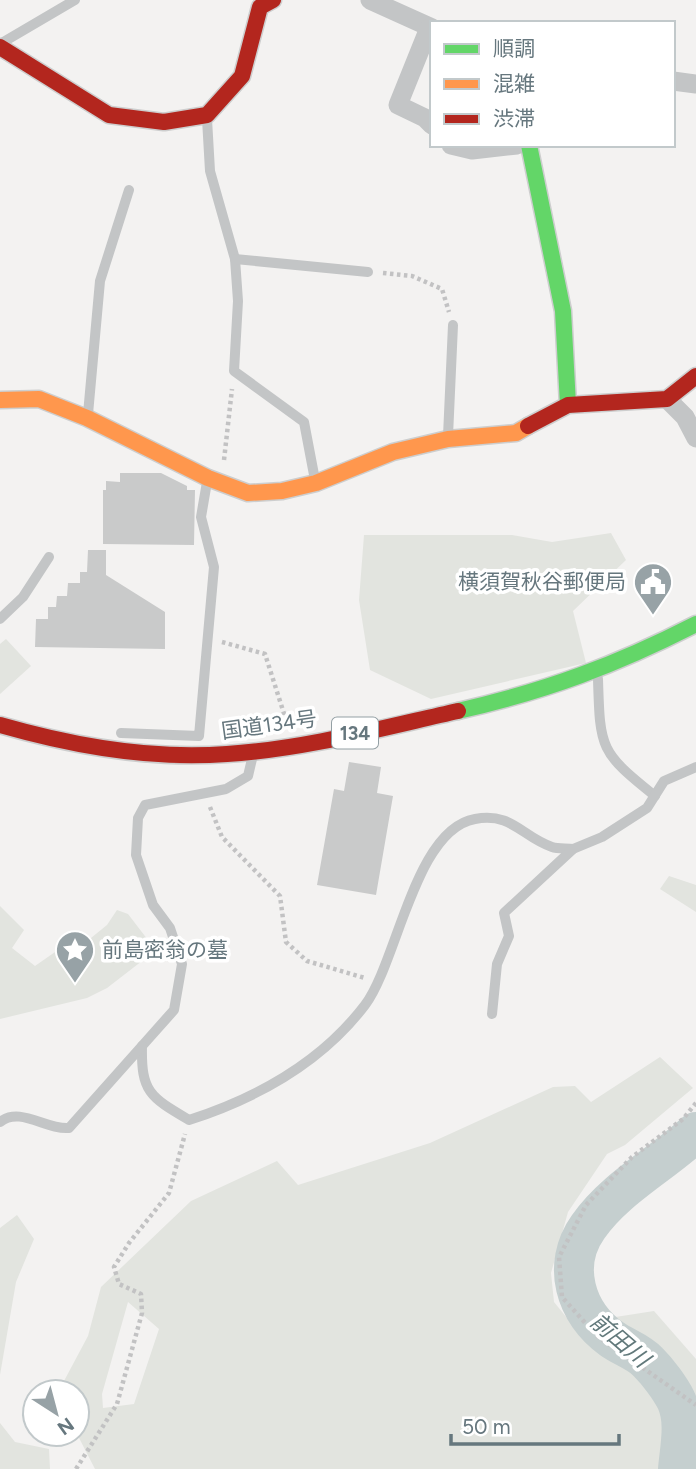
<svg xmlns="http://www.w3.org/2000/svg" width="696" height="1469" viewBox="0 0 696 1469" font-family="Figtree,'Noto Sans JP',sans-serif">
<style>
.green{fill:#e2e4df;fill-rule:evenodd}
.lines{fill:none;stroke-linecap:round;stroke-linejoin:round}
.river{stroke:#c5cfcf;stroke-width:40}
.building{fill:#c9caca}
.fast-casing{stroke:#cdcece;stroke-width:19}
.slow-casing{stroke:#cdcece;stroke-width:19}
.jam-casing{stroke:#cdcece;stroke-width:19}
.path{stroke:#c2c2c3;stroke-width:4.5;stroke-dasharray:3.5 3.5;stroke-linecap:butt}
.lane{stroke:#c3c5c6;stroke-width:10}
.street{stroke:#c3c5c6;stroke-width:19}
.fast{stroke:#63d668;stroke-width:16}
.slow{stroke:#ff974d;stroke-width:16}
.jam{stroke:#b3261e;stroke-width:16}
.labels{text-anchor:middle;stroke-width:7;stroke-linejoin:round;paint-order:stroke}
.shield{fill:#fff;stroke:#94a0a5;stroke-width:2}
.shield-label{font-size:19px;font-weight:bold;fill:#66777e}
.poi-label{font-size:21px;fill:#66777e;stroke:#fff;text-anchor:end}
.street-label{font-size:21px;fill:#66777e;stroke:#fff}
.water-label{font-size:23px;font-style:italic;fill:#62797b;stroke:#fff}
</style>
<rect width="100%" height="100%" fill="#f3f2f1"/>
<!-- green -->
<g class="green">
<polygon points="611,533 626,560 573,611 586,663 431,699 370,670 359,600 364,535 512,535 552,542"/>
<polygon points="6,639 31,666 0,694 0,644"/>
<polygon points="669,876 696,885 696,912 660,889"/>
<polygon points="0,906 24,930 12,948 35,966 78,936 91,938 107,925 117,910 128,914 151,944 151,954 107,988 87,998 0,1019"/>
<path d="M660,1057L693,1088L625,1145L607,1154L568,1212L551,1273L554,1302L567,1318H609L654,1311L696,1359V1469H95L77,1434V1392H66L64,1381L88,1336L101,1287L191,1201L277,1161L298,1185L430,1143L553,1087L575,1086L591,1102ZM128,1302L159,1329L134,1404L103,1408L102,1394Z"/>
<polygon points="17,1215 34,1239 16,1282 0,1375 0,1228"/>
<polygon points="0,1423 15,1442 49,1449 50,1469 0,1469"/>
</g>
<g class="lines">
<!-- river -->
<path class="river" d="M678,1469C680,1447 686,1421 676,1400C670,1388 658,1372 648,1362C639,1352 623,1347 612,1339C575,1313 561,1265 588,1227C615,1188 662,1164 696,1132"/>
</g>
<!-- building -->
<g class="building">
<polygon points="120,473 161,473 187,486 187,490 195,490 194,545 103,544 103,490 106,490 106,481 120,482"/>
<polygon points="88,550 106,550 106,575 165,612 165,649 35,647 36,619 48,619 48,607 56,607 57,596 67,596 68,583 80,583 80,572 87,572"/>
<polygon points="349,762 381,767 377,793 393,796 376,895 317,885 334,789 344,791"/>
</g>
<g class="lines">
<!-- fast casing -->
<g class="fast-casing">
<g id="fast">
<polyline points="529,145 563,311 568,405"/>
<path d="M458,711C546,691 616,665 696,624"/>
</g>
</g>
<!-- slow casing -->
<g class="slow-casing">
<polyline id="slow" points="0,400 39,399 87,418 208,478 248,493 282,491 316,483 393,452 448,439 516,433 528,426"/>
</g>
<!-- jam casing -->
<g class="jam-casing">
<g id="jam">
<polyline points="0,47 109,115 164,122 207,115 242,76 260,7 273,0"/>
<polyline points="528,426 568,405 667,399 696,376"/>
<path d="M0,725C73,746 151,760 227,754C305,749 382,728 458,711"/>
</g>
</g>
<!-- path -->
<g class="path">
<polyline points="383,273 412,276 442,289 449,312"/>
<polyline points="224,460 232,389"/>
<polyline points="222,642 265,654 286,720"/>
<polyline points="210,807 222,837 280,896 286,942 307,961 365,978"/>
<polyline points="696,1103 683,1119 632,1157 586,1205 559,1257 562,1297 596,1335 696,1405"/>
<polyline points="76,1469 117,1404 142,1313 141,1294 119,1284 114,1267 129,1243 169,1193 185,1134"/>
</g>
<!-- lane -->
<g class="lane">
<polyline points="0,44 75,0"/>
<polyline points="207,119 210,171 235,259 238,301 234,371 304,422 315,480"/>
<polyline points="235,259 368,272"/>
<polyline points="88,414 100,281 129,190"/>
<polyline points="448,436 453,325"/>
<polyline points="0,619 23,597 49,557"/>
<path d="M598,679C600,749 600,752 655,796"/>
<polyline points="121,733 199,736 214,567 201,517 207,482"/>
<path d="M252,759L248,776L226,789L145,805L138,818L136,855L153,905L170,928L182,964L174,1010L142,1046C141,1092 150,1097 189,1120C257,1098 321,1063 365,1005C397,963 415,829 475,819C512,812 522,837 552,847C558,849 567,848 573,849"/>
<polyline points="492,1014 497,964 509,936 504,913 573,849 602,837 647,808 664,781 696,767"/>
<path d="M0,1122C20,1106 46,1130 69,1128L142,1046"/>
</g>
<!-- street -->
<g class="street">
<polyline points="370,0 432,28"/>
<polyline points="429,28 398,105 425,118 432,125"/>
<polyline points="673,81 696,84"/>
<polyline points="451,145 472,150 517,145"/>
<polyline points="667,399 685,417 696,438"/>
</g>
<!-- fast -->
<use href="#fast" class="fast"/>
<!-- slow -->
<use href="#slow" class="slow"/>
<!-- jam -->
<use href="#jam" class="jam"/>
</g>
<!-- icons -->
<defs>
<g id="civic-pin" transform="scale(2.0125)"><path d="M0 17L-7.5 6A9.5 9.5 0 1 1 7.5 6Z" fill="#97a2a6" stroke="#fff"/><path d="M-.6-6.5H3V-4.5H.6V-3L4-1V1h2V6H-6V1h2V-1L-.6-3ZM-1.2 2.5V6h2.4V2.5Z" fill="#fff"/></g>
<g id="sight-pin" transform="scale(2.0125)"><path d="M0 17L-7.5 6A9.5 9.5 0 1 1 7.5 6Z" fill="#97a2a6" stroke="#fff"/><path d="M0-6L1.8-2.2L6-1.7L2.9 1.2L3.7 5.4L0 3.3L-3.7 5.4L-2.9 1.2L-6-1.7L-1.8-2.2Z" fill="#fff"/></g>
</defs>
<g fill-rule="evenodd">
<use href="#civic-pin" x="653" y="582"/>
<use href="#sight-pin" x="75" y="950"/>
</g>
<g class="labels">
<!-- shield labels -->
<rect class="shield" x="332" y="717.5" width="46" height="31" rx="5"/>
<g class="shield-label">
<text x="355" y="740">134</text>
</g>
<!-- poi labels -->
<g class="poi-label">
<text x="626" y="589">横須賀秋谷郵便局</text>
<text x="102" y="957" text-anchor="start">前島密翁の墓</text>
</g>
<!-- street labels -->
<g class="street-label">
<text transform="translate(269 725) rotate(-8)" y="7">国道134号</text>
</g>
<!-- water labels -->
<g class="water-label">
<text transform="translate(620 1340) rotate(41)" y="8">前田川</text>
</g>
</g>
<!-- legend -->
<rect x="430" y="21" width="245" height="126" fill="#ffffff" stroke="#c2c9cb" stroke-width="2"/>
<rect x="444" y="44" width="35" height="10" fill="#63d668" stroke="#c2c9cb" stroke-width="2"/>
<text x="493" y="56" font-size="21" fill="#66777e">順調</text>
<rect x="444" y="79" width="35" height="10" fill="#ff974d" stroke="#c2c9cb" stroke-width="2"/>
<text x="493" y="91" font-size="21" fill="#66777e">混雑</text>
<rect x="444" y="114" width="35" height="10" fill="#b3261e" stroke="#c2c9cb" stroke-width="2"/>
<text x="493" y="126" font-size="21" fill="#66777e">渋滞</text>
<!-- north arrow -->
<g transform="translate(56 1413) rotate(144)"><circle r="33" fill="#ffffff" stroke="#c2c9cb" stroke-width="2"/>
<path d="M0-5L12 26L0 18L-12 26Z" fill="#97a2a6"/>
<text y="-10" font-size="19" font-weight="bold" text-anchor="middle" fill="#66777e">N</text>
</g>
<!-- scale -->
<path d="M451 1434v10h168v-10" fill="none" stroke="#66777e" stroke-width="3.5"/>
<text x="462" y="1434" font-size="21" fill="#66777e" stroke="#ffffff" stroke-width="5" paint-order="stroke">50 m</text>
</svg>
